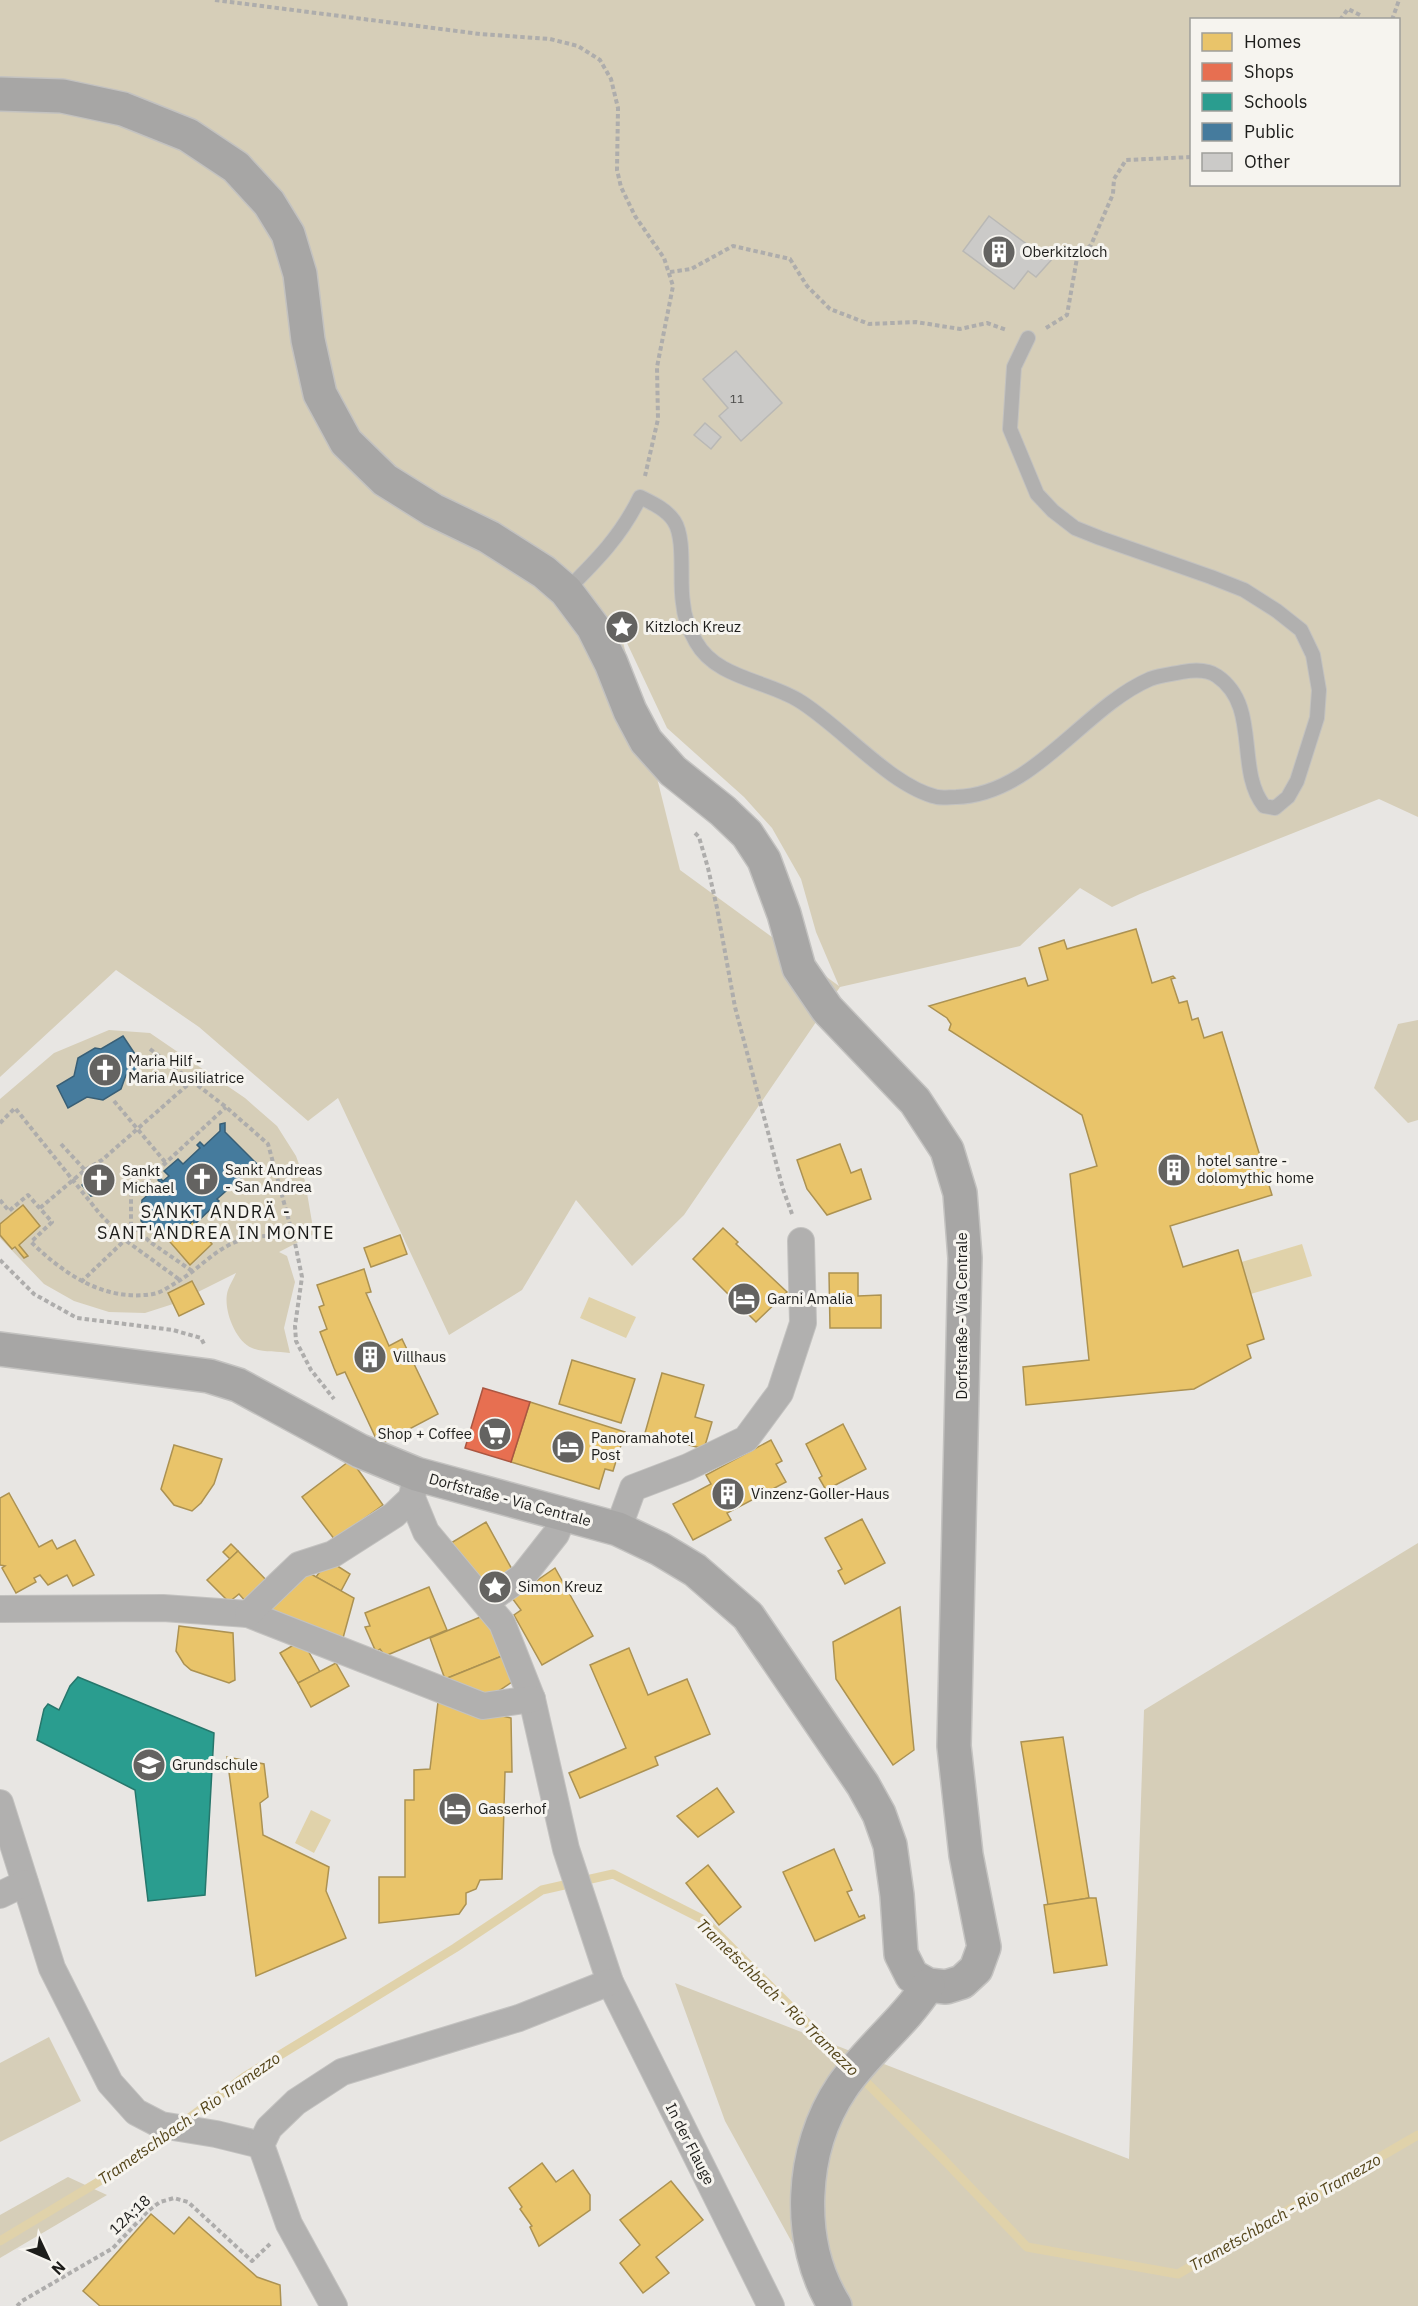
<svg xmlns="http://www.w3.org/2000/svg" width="1418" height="2306" viewBox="0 0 1418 2306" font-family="'IBM Plex Sans',sans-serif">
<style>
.green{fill:#d6ceb8;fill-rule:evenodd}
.water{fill:#e0d2aa}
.homes{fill:#e9c46a;stroke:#ac9252;stroke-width:1.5}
.shops{fill:#e76f51;stroke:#aa5641;stroke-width:1.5}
.schools{fill:#2a9d8f;stroke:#26776c;stroke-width:1.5}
.public{fill:#457b9d;stroke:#395f76;stroke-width:1.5}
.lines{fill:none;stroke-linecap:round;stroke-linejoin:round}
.stream{stroke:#e0d2aa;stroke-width:9}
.building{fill:#cbcac8;stroke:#b9b8b5;stroke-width:1.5}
.lane-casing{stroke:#c3c2c0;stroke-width:16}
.street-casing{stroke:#c3c2c0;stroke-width:28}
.secondary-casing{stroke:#c3c2c0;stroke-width:36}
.path{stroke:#aeadac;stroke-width:4;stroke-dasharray:4.5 3;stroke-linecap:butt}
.lane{stroke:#b1b0af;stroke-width:14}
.street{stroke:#b1b0af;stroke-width:26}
.secondary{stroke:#a7a6a5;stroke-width:33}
.labels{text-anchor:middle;stroke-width:6;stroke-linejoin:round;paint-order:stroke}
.number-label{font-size:12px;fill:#484846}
.poi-label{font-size:15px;fill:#1d1d1b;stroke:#f6f4ef;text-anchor:start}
.street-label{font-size:15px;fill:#1d1d1b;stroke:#f6f4ef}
.water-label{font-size:16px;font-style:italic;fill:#54451a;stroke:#f6f4ef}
.quarter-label{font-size:18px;letter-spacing:1.5px;fill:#1d1d1b;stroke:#f6f4ef}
</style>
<rect width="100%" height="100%" fill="#e8e6e3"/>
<!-- green -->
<g class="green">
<path d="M0,0H1418V817L1379,799L1140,894L1112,907L1080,888L1020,946L840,987L684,1215L632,1266L576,1200L522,1290L449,1335L338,1098L308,1121L199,1027L116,970L0,1077ZM1192,20H1398V184H1192ZM619,626L667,728L744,797L772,828L801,879L816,932L839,986L680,870Z"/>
<polygon points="1418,1020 1418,1120 1408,1123 1374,1088 1398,1024"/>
<path d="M109,1030L150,1033L245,1098L277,1126L296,1156L305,1181L314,1234L279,1252L287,1256L295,1282L284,1328L290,1353C277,1351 264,1353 252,1348C235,1341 222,1307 228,1290C230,1284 234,1278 236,1273L198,1292L204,1304L179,1316L173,1304L145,1313L109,1312L74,1301L44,1284L0,1238V1099L54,1053Z"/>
<polygon points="1418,1543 1418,2306 827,2306 725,2121 675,1983 1129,2159 1144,1710"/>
<polygon points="49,2037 81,2101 0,2142 0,2063"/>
<polygon points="68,2177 107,2195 0,2258 0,2215"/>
</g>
<!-- water -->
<g class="water">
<polygon points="1302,1244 1312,1276 1237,1298 1228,1266"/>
<polygon points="589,1297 636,1317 626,1338 580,1318"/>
<polygon points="311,1810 331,1820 314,1853 295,1843"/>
</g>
<!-- homes -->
<g class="homes">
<polygon points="1136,929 1152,983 1173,976 1175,978 1171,979 1179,1003 1187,1001 1192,1020 1198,1018 1204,1038 1222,1032 1272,1195 1170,1226 1183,1267 1238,1250 1264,1339 1247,1345 1251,1358 1194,1389 1026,1405 1023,1367 1089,1360 1070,1174 1097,1166 1082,1115 949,1030 951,1024 947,1018 929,1006 1025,978 1028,986 1048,980 1039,948 1064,940 1067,949"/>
<polygon points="840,1144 851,1173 861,1169 871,1199 827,1215 807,1189 797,1160"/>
<polygon points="23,1205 40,1226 19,1245 28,1256 24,1258 15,1247 12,1249 0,1235 0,1224"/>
<polygon points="193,1221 212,1244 190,1265 164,1235 176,1235"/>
<polygon points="723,1228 738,1242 736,1244 787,1292 756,1322 693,1259"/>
<polygon points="400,1235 407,1254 371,1267 364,1248"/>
<polygon points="364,1269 371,1292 366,1293 389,1346 402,1339 438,1414 379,1445 345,1372 337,1375 334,1368 320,1332 327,1329 319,1307 324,1305 317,1285"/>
<polygon points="829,1273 858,1273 858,1296 881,1295 881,1328 830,1328"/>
<polygon points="192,1281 204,1304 179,1316 168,1293"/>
<polygon points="572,1360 635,1379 621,1423 559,1404"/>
<polygon points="662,1373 704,1385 695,1417 712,1422 704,1449 645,1433"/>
<polygon points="530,1402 625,1432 613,1471 605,1469 599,1489 511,1462"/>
<polygon points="843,1424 866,1469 826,1490 819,1478 822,1476 806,1444"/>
<polygon points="771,1440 782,1461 776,1464 786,1482 727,1513 731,1520 693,1540 673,1504 711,1484 706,1475"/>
<polygon points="174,1445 222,1459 214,1484 201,1503 192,1511 174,1505 161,1489"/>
<polygon points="348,1462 354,1464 383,1505 335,1540 302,1497"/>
<polygon points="9,1493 39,1547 52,1540 57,1549 75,1540 94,1575 73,1586 67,1575 48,1585 40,1575 34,1578 36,1582 16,1593 2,1568 5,1566 0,1565 0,1498"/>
<polygon points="862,1519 885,1563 845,1584 838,1571 842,1569 825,1538"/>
<polygon points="486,1522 514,1573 485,1588 451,1543"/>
<polygon points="231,1544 238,1551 230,1559 223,1552"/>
<polygon points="238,1551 270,1584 248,1604 239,1594 229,1602 207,1580"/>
<polygon points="328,1560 350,1574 341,1591 316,1577"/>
<polygon points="555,1568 593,1636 542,1665 514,1615 521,1610 512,1598"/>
<polygon points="302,1569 354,1598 343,1638 261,1611"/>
<polygon points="429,1587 447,1630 385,1656 380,1649 376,1652 365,1627 370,1626 365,1613"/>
<polygon points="900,1607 914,1750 893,1765 836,1679 833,1642"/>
<polygon points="485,1615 502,1656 445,1679 430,1638"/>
<polygon points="179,1626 233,1633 235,1680 229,1683 191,1670 184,1664 176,1651"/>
<polygon points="302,1640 320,1672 298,1683 280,1653"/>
<polygon points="629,1648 648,1695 687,1679 710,1734 655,1757 658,1765 580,1798 569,1773 626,1748 590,1665"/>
<polygon points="502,1656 515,1680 497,1692 469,1697 445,1679"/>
<polygon points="336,1663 349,1686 311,1707 298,1683"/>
<polygon points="438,1702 511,1718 512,1772 505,1772 502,1879 480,1880 476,1889 466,1893 466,1904 459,1914 379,1923 379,1877 405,1877 405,1800 414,1800 414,1770 430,1769"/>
<polygon points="1063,1737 1089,1898 1048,1905 1021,1742"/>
<polygon points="227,1757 264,1764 268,1797 260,1803 263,1835 329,1867 326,1891 346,1938 256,1976"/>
<polygon points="717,1788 734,1812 698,1837 677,1816"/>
<polygon points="834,1849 852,1890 847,1892 859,1917 864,1915 865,1918 815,1941 783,1872"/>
<polygon points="708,1865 741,1907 719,1925 686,1883"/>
<polygon points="1089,1898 1096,1898 1107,1965 1054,1973 1044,1905"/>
<polygon points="542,2163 556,2182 573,2170 590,2195 590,2210 539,2246 530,2227 532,2226 520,2209 522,2207 509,2188"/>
<polygon points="671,2181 703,2220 656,2257 669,2273 643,2293 620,2263 640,2245 620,2220"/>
<polygon points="151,2214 174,2234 189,2217 257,2277 280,2285 281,2306 100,2306 83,2291"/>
</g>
<!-- shops -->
<polygon class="shops" points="483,1388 530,1402 511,1462 465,1448"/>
<!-- schools -->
<polygon class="schools" points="78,1677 214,1733 205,1895 148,1901 135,1790 37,1740 44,1709 48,1704 59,1710 70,1686"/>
<!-- public -->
<g class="public">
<polygon points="123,1036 143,1066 126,1075 121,1089 103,1100 87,1097 68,1108 57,1086 74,1076 78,1058 95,1048 101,1049"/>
<polygon points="225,1123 225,1132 257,1164 217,1199 219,1201 195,1224 193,1221 176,1235 155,1235 141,1221 142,1200 161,1183 158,1180 160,1178 163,1181 169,1176 164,1171 178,1159 183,1164 200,1148 197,1145 200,1142 204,1146 220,1131 220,1124"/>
<polygon points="102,1166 115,1183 100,1193 91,1196 82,1185 88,1177"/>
</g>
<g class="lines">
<!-- stream -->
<g class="stream">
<polyline points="181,2124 244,2077 455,1948 542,1890 613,1874 704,1920 944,2160 1027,2247 1178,2274 1418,2135"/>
<polyline points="0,2241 118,2170 169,2132"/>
</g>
</g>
<!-- building -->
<g class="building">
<polygon points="989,216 1032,248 1030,250 1037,254 1044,247 1054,257 1036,277 1028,271 1014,289 963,251"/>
<polygon points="736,351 782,403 741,441 719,416 728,408 703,379"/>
<polygon points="705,423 721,437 711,449 694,435"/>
</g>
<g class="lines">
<!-- lane casing -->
<g class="lane-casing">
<path id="lane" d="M566,591C597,560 621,536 640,497C652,503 666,509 674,521C686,539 679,581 683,603C684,616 689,630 696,642C716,678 765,680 798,700C840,725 890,786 937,797C943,798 950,797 956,797C1034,795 1083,708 1150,679C1160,675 1172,674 1182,672C1193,670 1207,669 1217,676C1261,706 1235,769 1264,806L1275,808L1288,797L1297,781L1317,718L1319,690L1313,655L1301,630L1277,611L1244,590L1211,577L1100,538L1075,528L1053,511L1037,494L1010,429L1014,367L1028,338"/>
</g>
<!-- street casing -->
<g class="street-casing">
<g id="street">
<polyline points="416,1474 412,1498 426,1532 502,1623 532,1699 566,1849 610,1982 771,2306"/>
<polyline points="618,1529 633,1488 688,1467 746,1439 780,1393 803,1323 801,1241"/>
<polyline points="486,1602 523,1576 556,1534 564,1514"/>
<polyline points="0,1609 163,1608 248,1614 483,1706 532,1699"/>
<polyline points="248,1614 299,1565 333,1554 394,1515 412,1498"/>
<polyline points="0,1803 52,1968 110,2083 136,2112 161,2125 216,2134 261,2145"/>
<polyline points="0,1895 25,1883"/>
<polyline points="334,2306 289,2224 261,2145 269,2128 296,2102 342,2072 519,2018 610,1982"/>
</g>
</g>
<!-- secondary casing -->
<g class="secondary-casing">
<g id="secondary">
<polyline points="0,94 62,96 123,109 188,135 236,167 269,203 288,234 300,274 308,340 320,394 346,442 385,480 433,510 489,537 544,572 566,591 593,627 611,663 630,711 646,741 673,771 723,811 747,834 764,860 784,914 799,968 827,1009 915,1101 947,1150 960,1193 965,1258 954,1746 966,1855 984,1947 976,1969 962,1982 946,1987 928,1985 912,1976 901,1954 897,1895 890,1845 879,1814 863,1785 748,1616 695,1570 660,1549 618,1529 416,1474 360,1451 238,1385 209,1376 0,1349"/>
<path d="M835,2306C795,2242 800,2149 842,2087C867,2050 904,2023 928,1985"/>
</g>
</g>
<!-- path -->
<g class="path">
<polyline points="215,0 480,34 550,39 578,46 600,60 611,79 618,108 617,170 621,187 635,216 664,258 673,286 657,367 658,419 645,476"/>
<polyline points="1340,20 1348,9 1360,15 1360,20"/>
<polyline points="1392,20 1399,0"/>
<polyline points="670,272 691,269 733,246 790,259 807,286 830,309 869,324 916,322 960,329 987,323 1007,330"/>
<polyline points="1046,328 1067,315 1077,258 1091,245 1113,194 1114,179 1126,160 1192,157"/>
<polyline points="695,833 699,837 708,868 717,908 735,1007 783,1189 792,1214"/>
<polyline points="150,1049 226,1107 268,1144 295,1243 302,1277 295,1326 296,1341 311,1370 334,1399"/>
<polyline points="114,1101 166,1163"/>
<polyline points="0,1123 15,1108 100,1214 125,1240 180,1280"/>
<polyline points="61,1144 85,1170"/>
<path d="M0,1200L9,1211L28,1195L52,1222L31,1242C64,1274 104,1302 153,1294C161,1293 170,1286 177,1282C199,1269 214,1250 238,1241C254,1235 276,1236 293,1234"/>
<polyline points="40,1208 85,1170 102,1160 192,1081"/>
<polyline points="0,1260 34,1294 77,1318 173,1330 201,1338 204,1344"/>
<polyline points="192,1271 150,1242 131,1224 131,1195 226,1107"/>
<polyline points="81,1282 125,1240"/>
<polyline points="17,2306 22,2301 113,2248 149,2210 160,2202 174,2198 188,2202 252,2261 270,2244"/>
</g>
<!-- lane -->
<use href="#lane" class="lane"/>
<!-- street -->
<use href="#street" class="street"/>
<!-- secondary -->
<use href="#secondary" class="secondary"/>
</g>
<!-- icons -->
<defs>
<g id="building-disc" transform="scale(1.725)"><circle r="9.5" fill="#646361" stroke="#f6f4ef"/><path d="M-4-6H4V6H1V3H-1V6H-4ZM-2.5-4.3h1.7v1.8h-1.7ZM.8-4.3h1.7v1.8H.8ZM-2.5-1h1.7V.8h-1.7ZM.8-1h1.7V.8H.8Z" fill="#fff"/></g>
<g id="sight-disc" transform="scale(1.725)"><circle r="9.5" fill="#646361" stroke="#f6f4ef"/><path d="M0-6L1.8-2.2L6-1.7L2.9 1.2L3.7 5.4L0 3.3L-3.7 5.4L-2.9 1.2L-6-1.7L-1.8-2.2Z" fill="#fff"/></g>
<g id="church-disc" transform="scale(1.725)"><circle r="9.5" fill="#646361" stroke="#f6f4ef"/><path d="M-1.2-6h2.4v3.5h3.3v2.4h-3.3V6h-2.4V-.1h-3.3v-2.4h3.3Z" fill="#fff"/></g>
<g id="hotel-disc" transform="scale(1.725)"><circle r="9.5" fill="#646361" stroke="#f6f4ef"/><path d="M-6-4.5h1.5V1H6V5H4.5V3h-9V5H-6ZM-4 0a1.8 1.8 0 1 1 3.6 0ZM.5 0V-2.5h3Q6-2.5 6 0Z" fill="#fff"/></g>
<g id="supermarket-disc" transform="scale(1.725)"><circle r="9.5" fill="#646361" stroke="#f6f4ef"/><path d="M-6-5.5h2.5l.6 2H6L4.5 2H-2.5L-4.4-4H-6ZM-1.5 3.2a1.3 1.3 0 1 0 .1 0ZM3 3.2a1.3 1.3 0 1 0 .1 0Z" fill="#fff"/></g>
<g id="school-disc" transform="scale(1.725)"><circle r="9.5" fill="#646361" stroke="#f6f4ef"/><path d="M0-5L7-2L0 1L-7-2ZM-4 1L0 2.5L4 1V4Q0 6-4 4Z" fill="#fff"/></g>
</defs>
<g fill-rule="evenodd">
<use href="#building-disc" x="999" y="252"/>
<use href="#sight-disc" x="622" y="627"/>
<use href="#church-disc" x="105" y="1070"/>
<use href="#building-disc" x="1174" y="1170"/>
<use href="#church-disc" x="202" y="1179"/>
<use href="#church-disc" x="99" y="1180"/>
<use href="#hotel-disc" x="744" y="1299"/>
<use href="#building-disc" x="370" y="1357"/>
<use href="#supermarket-disc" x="495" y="1434"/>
<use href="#hotel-disc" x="568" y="1447"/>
<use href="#building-disc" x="728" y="1494"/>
<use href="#sight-disc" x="495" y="1587"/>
<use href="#school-disc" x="149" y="1765"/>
<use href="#hotel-disc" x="455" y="1809"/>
</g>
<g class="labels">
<!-- number labels -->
<g class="number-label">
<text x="737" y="403">11</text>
</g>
<!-- poi labels -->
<g class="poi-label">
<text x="1022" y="257">Oberkitzloch</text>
<text x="645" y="632">Kitzloch Kreuz</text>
<text x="128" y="1066">Maria Hilf -<tspan x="128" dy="17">Maria Ausiliatrice</tspan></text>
<text x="1197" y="1166">hotel santre -<tspan x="1197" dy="17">dolomythic home</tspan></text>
<text x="225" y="1175">Sankt Andreas<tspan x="225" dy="17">- San Andrea</tspan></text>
<text x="122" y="1176">Sankt<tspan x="122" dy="17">Michael</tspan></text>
<text x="767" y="1304">Garni Amalia</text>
<text x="393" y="1362">Villhaus</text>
<text x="472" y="1439" text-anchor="end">Shop + Coffee</text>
<text x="591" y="1443">Panoramahotel<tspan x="591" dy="17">Post</tspan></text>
<text x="751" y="1499">Vinzenz-Goller-Haus</text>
<text x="518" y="1592">Simon Kreuz</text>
<text x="172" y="1770">Grundschule</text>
<text x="478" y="1814">Gasserhof</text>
</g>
<!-- street labels -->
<g class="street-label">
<text transform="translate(962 1316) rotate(-90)" y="5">Dorfstraße - Via Centrale</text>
<text transform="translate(510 1500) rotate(15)" y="5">Dorfstraße - Via Centrale</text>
<text transform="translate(690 2144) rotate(63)" y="5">In der Flauge</text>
<text transform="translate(130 2215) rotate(-43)" y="5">12A;18</text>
</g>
<!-- water labels -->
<g class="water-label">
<text transform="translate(778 1997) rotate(44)" y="6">Trametschbach - Rio Tramezzo</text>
<text transform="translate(189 2118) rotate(-35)" y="6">Trametschbach - Rio Tramezzo</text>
<text transform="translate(1285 2212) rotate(-30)" y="6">Trametschbach - Rio Tramezzo</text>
</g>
<!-- quarter labels -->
<g class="quarter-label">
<text x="216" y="1218">SANKT ANDRÄ -<tspan x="216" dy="21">SANT'ANDREA IN MONTE</tspan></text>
</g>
</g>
<!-- legend -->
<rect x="1190" y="18" width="210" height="168" fill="#f6f4ef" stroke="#9f9e9a" stroke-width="1.5"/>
<rect x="1202" y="33" width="30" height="18" fill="#e9c46a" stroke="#9f9e9a" stroke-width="1.5"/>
<text x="1244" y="48" font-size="18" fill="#1d1d1b">Homes</text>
<rect x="1202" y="63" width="30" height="18" fill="#e76f51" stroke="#9f9e9a" stroke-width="1.5"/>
<text x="1244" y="78" font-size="18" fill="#1d1d1b">Shops</text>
<rect x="1202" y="93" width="30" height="18" fill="#2a9d8f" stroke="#9f9e9a" stroke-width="1.5"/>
<text x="1244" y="108" font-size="18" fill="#1d1d1b">Schools</text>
<rect x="1202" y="123" width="30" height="18" fill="#457b9d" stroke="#9f9e9a" stroke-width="1.5"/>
<text x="1244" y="138" font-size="18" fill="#1d1d1b">Public</text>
<rect x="1202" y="153" width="30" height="18" fill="#cbcac8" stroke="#9f9e9a" stroke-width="1.5"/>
<text x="1244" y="168" font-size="18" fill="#1d1d1b">Other</text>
<!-- north arrow -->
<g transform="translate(48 2258) rotate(134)" stroke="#f6f4ef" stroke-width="4.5" paint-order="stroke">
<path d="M0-4.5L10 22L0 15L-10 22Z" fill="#1d1d1b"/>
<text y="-9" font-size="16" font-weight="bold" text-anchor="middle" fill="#1d1d1b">N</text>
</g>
</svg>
